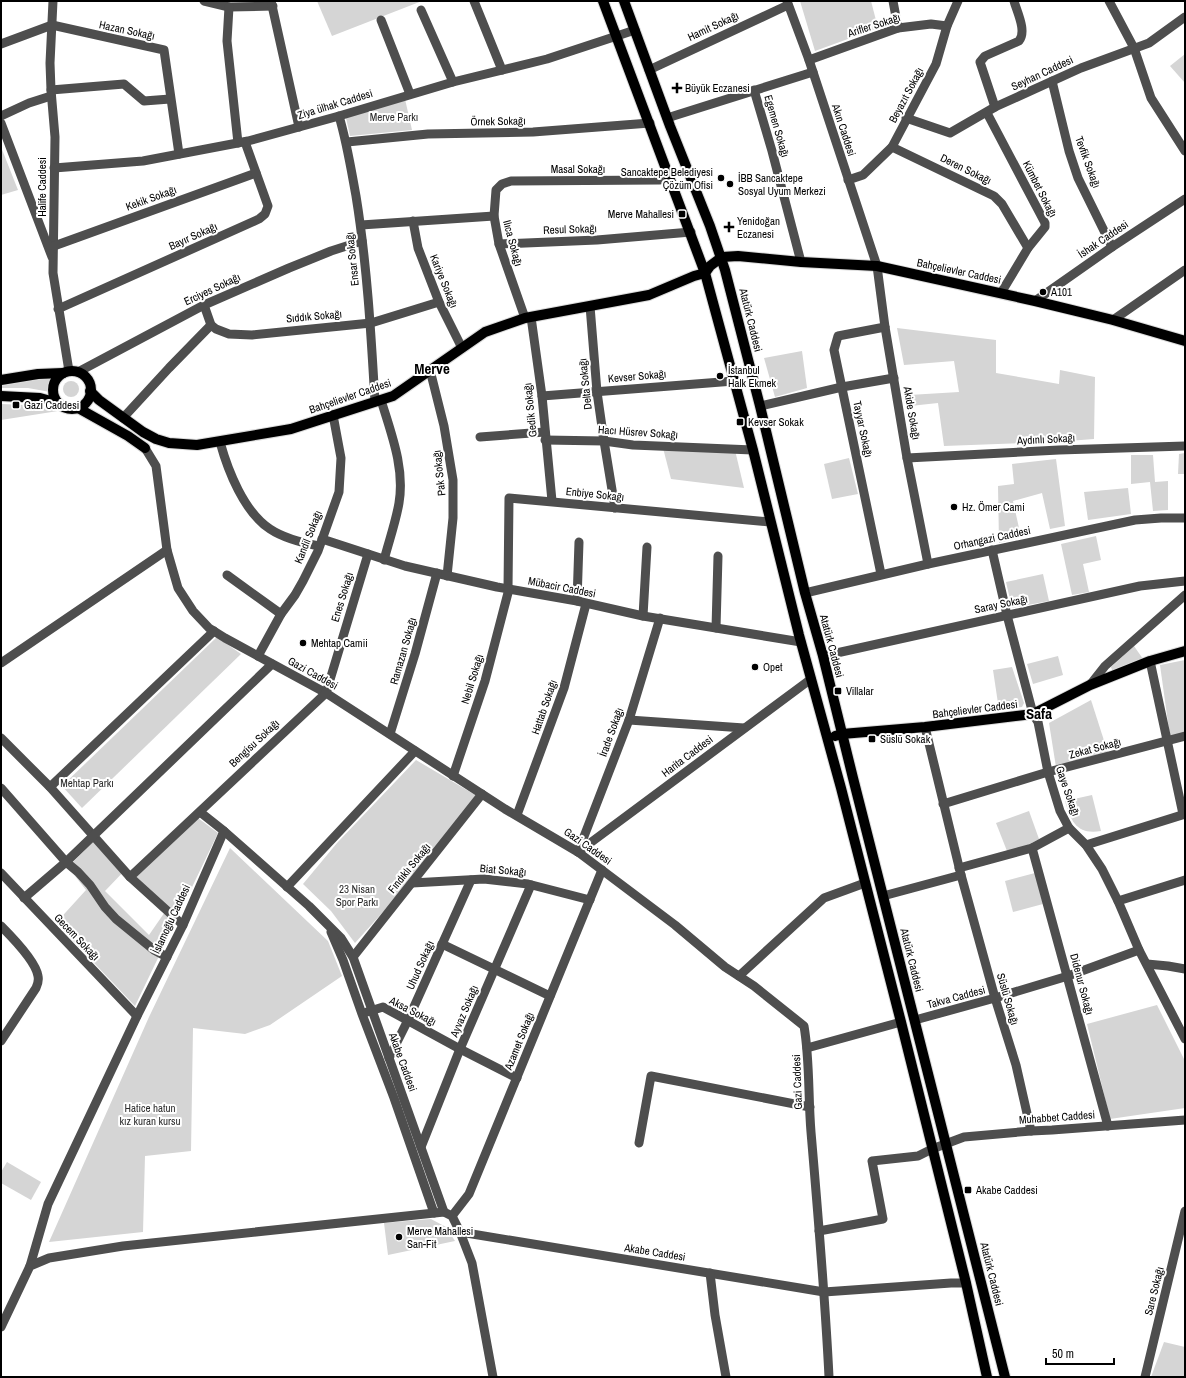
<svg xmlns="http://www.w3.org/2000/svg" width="1186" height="1378" viewBox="0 0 1186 1378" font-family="'Archivo Narrow',sans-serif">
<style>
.green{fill:#d5d5d5}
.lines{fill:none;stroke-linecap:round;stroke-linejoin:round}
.major-casing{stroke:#dbdbdb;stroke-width:12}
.minor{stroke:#4e4e4e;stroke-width:9}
.major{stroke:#000;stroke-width:10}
.poi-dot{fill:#000;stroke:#fff;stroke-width:1.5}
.labels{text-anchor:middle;stroke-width:4;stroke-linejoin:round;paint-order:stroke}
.street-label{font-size:11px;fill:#000;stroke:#fff}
.poi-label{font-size:11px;fill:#000;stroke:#fff;text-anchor:start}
.park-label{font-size:11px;fill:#2c2c2c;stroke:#fff}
.district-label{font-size:15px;font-weight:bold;fill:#000;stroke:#fff}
</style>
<rect width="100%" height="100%" fill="#fff"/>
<!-- green -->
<g class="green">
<polygon points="317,1 422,1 332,36"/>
<polygon points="800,1 871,1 878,28 815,51"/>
<polygon points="1185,54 1185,83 1170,66"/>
<polygon points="405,99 412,130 350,136 346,118"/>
<polygon points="1,147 18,190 1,195"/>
<polygon points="897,328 996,340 996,373 1059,384 1060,370 1095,377 1094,439 1055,442 944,446 938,403 910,406 909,395 959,392 954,361 904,365"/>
<polygon points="802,351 807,388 775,397 764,358"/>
<polygon points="52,376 50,392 28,388 1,388 1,386"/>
<circle cx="71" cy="389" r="8"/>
<polygon points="1,404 26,405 58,411 1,420"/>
<polygon points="734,446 744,488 671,479 663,448"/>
<polygon points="1185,453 1185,474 1178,474 1179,454"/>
<polygon points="1131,455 1153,455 1155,482 1168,481 1168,510 1153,511 1150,482 1131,484"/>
<polygon points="849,458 858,494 832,499 824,464"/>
<polygon points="1056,459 1065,526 1050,529 1042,493 1013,501 1021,537 999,543 998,486 1014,484 1012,464"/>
<polygon points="1128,488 1131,514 1088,520 1084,492"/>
<polygon points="1096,536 1101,560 1083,564 1089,592 1072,595 1061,544"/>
<polygon points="1043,574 1049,601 1012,608 1006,582"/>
<polygon points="217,637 241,654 82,808 62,786"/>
<polygon points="1134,646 1143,659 1114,671 1112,670 1111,667"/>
<polygon points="1058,656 1063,675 1033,684 1027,664"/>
<polygon points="1185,660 1185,733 1170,737 1160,665"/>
<polygon points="1012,667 1024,703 1022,707 999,710 993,670"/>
<polygon points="1091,700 1108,753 1056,767 1049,723"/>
<polygon points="416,760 477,796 400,893 355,943 331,911 303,884 337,843"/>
<path d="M1092,795L1101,831C1077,835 1071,822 1065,801Z"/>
<polygon points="1029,811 1039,839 1024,847 1007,851 996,823"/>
<polygon points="198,818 218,833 135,1006 56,923 86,890 68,867 98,837 127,868 105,891 149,935 167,909 136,877"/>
<polygon points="230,848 328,941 342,976 270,1025 245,1034 193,1028 191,1151 145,1156 143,1232 49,1242 149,1017"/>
<polygon points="1035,873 1043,904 1013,912 1005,881"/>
<polygon points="1157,1005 1185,1061 1185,1108 1110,1119 1087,1024"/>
<polygon points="7,1162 41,1182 31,1200 1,1183 1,1172"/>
<polygon points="431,1219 446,1227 455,1241 388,1255 384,1223"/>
<polygon points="1164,1342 1185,1347 1185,1377 1151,1377"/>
</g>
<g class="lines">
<!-- major casing -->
<g class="major-casing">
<g id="major">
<polyline points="603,1 705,273 753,450 799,635 841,788 901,1022 966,1283 987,1377"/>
<polyline points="624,1 670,126 710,226 725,270 760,406 805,593 823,656 853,778 1005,1377"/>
<polyline points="722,257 738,256 801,262 877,266 1035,301 1113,320 1185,341"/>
<polyline points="705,273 710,266 722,257"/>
<circle cx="72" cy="390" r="19"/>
<polyline points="1,380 38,374 63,373"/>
<polyline points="90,391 99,400 143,432 156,439 169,443 197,445 291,429 393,396 485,332 525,318 649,295 694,276 705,273"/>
<polyline points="1,396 40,398 58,403"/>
<polyline points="78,408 128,436 145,448"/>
<polyline points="835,736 842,734 925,727 1033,714 1090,685 1150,661 1185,651"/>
</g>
</g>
<!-- minor -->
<g class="minor">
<polyline points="53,1 50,63 51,90 55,137 53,273 69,371"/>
<polyline points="204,1 229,7 273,6"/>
<polyline points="271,1 299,127"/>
<polyline points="474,1 502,70"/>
<polyline points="787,1 809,60 877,266 885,327 907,458 928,564"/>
<polyline points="893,1 898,28"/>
<polyline points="1109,1 1134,48 1151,98 1185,151"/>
<polyline points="229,7 227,41 238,143"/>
<polyline points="421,10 453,82"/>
<polyline points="381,20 410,94"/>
<polyline points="1,44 52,25 164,50 179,154"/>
<polyline points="809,60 898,28 931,24 947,26"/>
<polyline points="649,70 788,5"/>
<polyline points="1052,81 1069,151 1078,178 1112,247"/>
<polyline points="51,90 124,84 144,101 170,99"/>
<polyline points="754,90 772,151 801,262"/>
<path d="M995,107L980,62L985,56L1019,41C1027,31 1017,12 1014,1"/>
<polyline points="987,113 1045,223 1045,227 1028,248 1001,293"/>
<polyline points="1,116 29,103 51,96"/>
<path d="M339,116C347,143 351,169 356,196C367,264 371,333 375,402"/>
<polyline points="667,118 813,72"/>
<polyline points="906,118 950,133 995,107 1081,68 1149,43 1185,17"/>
<polyline points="1,123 52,257"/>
<polyline points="347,142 428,134 533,132 650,123"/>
<polyline points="892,147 994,196 1002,204 1028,248"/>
<polyline points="54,168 143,161 248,141 339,116 453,82 547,59 635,30"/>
<polyline points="848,180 863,175 892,147 936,64 947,26 958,1"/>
<polyline points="413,221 418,248 439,302 462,348"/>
<polyline points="361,225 494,216"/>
<polyline points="499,244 597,240 691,232"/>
<polyline points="54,246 256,173"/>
<polyline points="1035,301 1112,247 1185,199"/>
<polyline points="204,305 211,325 216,329 229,334 252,335 371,323 439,302"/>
<polyline points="590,306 597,392 604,441 615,508"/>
<polyline points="58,309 259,219 265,214 268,206 245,142"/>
<polyline points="531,317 542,396 552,501"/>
<polyline points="525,318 499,244 494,216 496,190 502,184 511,181 659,180 669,179"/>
<polyline points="1113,320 1185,270"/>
<polyline points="430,370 444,426 453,480 453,518 447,576"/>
<polyline points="78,372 204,305 289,268 331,251 362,241"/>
<polyline points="542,396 734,381"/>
<path d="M381,400C391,433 405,468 399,503C396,521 389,541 384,560"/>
<polyline points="760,406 842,387 894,378"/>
<polyline points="123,418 169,368 211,325"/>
<polyline points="480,437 545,432"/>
<polyline points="545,440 604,441 633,445 753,450"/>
<path d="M220,442C228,471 244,512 270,529C285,539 303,543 319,546"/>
<path d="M145,448L156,466L167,550L178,588L193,611L209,628L225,638L326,693L505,809L578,852L675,925L725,967L754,986L804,1026C810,1061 808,1096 811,1132C818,1214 825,1295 829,1377"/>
<polyline points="907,458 1059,450 1185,446"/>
<polyline points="322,539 405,566 497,587 577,601 643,616 801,642"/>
<polyline points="992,550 1007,615 1033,714 1038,722 1048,772 1060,811 1069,828 1086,845 1102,869 1118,901 1139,950 1185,1039"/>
<polyline points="881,574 834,350 838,336 885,327"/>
<polyline points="227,575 281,614"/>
<polyline points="508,589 509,498 770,522"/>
<polyline points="805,593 928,564 1135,520 1161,518 1185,518"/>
<polyline points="577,601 579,542"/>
<polyline points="643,616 647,547"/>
<polyline points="716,628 718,556"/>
<polyline points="258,656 281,614 295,595 303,581 318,551 339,492 341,458 333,415"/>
<polyline points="823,656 1140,586 1185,581"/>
<polyline points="1150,661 1183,814"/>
<polyline points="1,663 167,550"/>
<polyline points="1090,685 1105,666 1185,595"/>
<polyline points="629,720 744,728"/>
<polyline points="925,727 961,875 995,998 1016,1065 1031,1131"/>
<polyline points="390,734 415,654 437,573"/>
<polyline points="1,738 50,787 130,877"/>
<polyline points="453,776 485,681 509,589"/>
<polyline points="50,787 214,631"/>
<polyline points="1,788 66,862 272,664"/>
<polyline points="943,804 1048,772 1185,736"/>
<polyline points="200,812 224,831 309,906 341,938 353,957 444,1212"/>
<polyline points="517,815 564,688 586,604"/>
<polyline points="1086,845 1185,814"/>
<polyline points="1032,848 1108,1126"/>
<polyline points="578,852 811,679"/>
<polyline points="578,852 629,720 660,618"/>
<polyline points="959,868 1032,848 1069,828"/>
<polyline points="1,873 137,1016"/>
<polyline points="412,883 484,879 528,884 590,900"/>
<polyline points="287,887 415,751"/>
<polyline points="883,896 961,875"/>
<polyline points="24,898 66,862 78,872 90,885 105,907 116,919 154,950 167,957"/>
<polyline points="1118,901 1185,880"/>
<polyline points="183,925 130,877 326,693 368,554"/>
<path d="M1,926C11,936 36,962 38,976C39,981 38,984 36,988L1,1041"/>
<polyline points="331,932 343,960 362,1014 394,1098 434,1213"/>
<polyline points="442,944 550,996"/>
<polyline points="353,957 482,794"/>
<polyline points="1147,964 1168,966 1185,969"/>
<polyline points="739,976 824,898 865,883"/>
<polyline points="367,1012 383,1007 460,1049 517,1078"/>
<polyline points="915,1020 995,998 1068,976 1139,950"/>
<polyline points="807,1048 901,1022"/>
<polyline points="389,1058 408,1020 471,880"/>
<polyline points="639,1143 651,1076 810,1107"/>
<polyline points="421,1147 460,1049 531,885"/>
<polyline points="452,1216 469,1194 602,870"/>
<polyline points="819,1231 883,1219 872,1161 918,1156 932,1149 964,1137 1031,1131 1052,1130 1185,1120"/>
<polyline points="460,1232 824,1292 951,1283 966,1283"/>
<polyline points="30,1266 48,1204 137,1016 183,925 224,831"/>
<polyline points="710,1273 715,1315 726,1377"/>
<polyline points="1,1327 30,1266 49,1258 123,1246 444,1212 452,1216 460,1232 472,1263 493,1377"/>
<polyline points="1145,1377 1185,1211"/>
</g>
<!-- major -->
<use href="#major" class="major"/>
</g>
<!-- markers -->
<g class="poi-dot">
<path d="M675 82h4v4h4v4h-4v4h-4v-4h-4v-4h4z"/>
<circle cx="721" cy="178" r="4"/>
<circle cx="730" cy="184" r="4"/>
<rect x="678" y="210" width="8" height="8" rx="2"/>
<path d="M727 221h4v4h4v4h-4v4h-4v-4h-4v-4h4z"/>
<circle cx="1043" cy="292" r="4"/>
<circle cx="720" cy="376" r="4"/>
<rect x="12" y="401" width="8" height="8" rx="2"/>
<rect x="736" y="418" width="8" height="8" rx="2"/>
<circle cx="954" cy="507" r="4"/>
<circle cx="303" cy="643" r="4"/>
<circle cx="755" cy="667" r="4"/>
<rect x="834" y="687" width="8" height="8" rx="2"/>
<rect x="868" y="735" width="8" height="8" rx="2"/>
<rect x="964" y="1186" width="8" height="8" rx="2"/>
<circle cx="399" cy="1237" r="4"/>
</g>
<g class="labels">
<!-- street labels -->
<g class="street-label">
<text transform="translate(874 25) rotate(-18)" y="4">Arifler Sokağı</text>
<text transform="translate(713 26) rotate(-25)" y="4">Hamit Sokağı</text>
<text transform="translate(127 30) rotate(12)" y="4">Hazan Sokağı</text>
<text transform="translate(1042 73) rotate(-25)" y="4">Seyhan Caddesi</text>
<text transform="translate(906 95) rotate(-62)" y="4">Beyazıt Sokağı</text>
<text transform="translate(335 104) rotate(-17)" y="4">Ziya ülhak Caddesi</text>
<text transform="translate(498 121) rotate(-1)" y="4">Örnek Sokağı</text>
<text transform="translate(777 126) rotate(74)" y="4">Egemen Sokağı</text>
<text transform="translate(844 130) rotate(72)" y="4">Akın Caddesi</text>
<text transform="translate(1088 162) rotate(70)" y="4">Tevfik Sokağı</text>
<text x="578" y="173">Masal Sokağı</text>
<text transform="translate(966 169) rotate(26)" y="4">Deren Sokağı</text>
<text transform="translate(42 187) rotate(-90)" y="4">Halife Caddesi</text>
<text transform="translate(1040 189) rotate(63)" y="4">Kümbet Sokağı</text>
<text transform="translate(151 198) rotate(-20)" y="4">Kekik Sokağı</text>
<text transform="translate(570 229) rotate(-2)" y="4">Resul Sokağı</text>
<text transform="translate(193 236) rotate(-24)" y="4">Bayır Sokağı</text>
<text transform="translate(1103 239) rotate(-34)" y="4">İshak Caddesi</text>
<text transform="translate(513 243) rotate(75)" y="4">Ilıca Sokağı</text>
<text transform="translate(352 259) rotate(-96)" y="4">Ensar Sokağı</text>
<text transform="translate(959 271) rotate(12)" y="4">Bahçelievler Caddesi</text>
<text transform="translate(444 281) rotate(68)" y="4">Kariye Sokağı</text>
<text transform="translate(212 289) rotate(-25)" y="4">Erciyes Sokağı</text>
<text transform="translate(314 316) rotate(-5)" y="4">Sıddık Sokağı</text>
<text transform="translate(751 320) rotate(76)" y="4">Atatürk Caddesi</text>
<text transform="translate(637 376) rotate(-5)" y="4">Kevser Sokağı</text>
<text transform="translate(585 384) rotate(-96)" y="4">Delta Sokağı</text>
<text transform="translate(350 396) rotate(-19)" y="4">Bahçelievler Caddesi</text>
<text transform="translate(530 410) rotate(-96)" y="4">Gedik Sokağı</text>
<text transform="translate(912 413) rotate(80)" y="4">Akide Sokağı</text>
<text transform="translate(863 429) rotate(78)" y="4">Tayyar Sokağı</text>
<text transform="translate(638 432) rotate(4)" y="4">Hacı Hüsrev Sokağı</text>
<text transform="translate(1046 439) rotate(-3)" y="4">Aydınlı Sokağı</text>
<text transform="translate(439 473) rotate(-96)" y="4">Pak Sokağı</text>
<text transform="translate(595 494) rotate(6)" y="4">Enbiye Sokağı</text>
<text transform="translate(308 537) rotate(-68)" y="4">Kandil Sokağı</text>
<text transform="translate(992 538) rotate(-12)" y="4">Orhangazi Caddesi</text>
<text transform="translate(562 587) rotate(11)" y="4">Mübacir Caddesi</text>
<text transform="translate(342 597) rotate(-73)" y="4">Enes Sokağı</text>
<text transform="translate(1001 604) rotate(-12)" y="4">Saray Sokağı</text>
<text transform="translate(832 646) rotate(75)" y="4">Atatürk Caddesi</text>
<text transform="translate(403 651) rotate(-74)" y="4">Ramazan Sokağı</text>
<text transform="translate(313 673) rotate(29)" y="4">Gazi Caddesi</text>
<text transform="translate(472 679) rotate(-73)" y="4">Nebil Sokağı</text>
<text transform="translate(544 707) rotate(-71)" y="4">Hattab Sokağı</text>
<text transform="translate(975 709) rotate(-7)" y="4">Bahçelievler Caddesi</text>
<text transform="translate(611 732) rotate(-70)" y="4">İrade Sokağı</text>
<text transform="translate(254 743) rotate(-43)" y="4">Bengisu Sokağı</text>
<text transform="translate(1095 748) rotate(-15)" y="4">Zekat Sokağı</text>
<text transform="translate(687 756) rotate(-37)" y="4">Harita Caddesi</text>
<text transform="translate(1068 791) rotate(71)" y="4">Gaye Sokağı</text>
<text transform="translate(588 846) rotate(35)" y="4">Gazi Caddesi</text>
<text transform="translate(409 868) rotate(-51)" y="4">Fındıklı Sokağı</text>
<text transform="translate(503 870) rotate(5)" y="4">Biat Sokağı</text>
<text transform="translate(171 919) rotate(-65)" y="4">İslamoğlu Caddesi</text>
<text transform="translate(77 937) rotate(46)" y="4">Gecem Sokağı</text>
<text transform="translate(912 960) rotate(76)" y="4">Atatürk Caddesi</text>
<text transform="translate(420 965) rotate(-66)" y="4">Uhud Sokağı</text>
<text transform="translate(1082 984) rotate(75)" y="4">Didenur Sokağı</text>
<text transform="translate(956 997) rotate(-15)" y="4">Takva Caddesi</text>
<text transform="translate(1008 999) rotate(74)" y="4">Süslü Sokağı</text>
<text transform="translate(413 1011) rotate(27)" y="4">Aksa Sokağı</text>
<text transform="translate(464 1011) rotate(-67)" y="4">Ayvaz Sokağı</text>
<text transform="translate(519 1041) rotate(-68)" y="4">Azamet Sokağı</text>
<text transform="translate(403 1062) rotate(70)" y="4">Akabe Caddesi</text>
<text transform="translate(797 1082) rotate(-92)" y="4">Gazi Caddesi</text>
<text transform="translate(1057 1117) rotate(-4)" y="4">Muhabbet Caddesi</text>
<text transform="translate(655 1252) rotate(9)" y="4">Akabe Caddesi</text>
<text transform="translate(992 1274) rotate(76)" y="4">Atatürk Caddesi</text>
<text transform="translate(1154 1291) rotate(-76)" y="4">Sare Sokağı</text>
</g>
<!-- poi labels -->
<g class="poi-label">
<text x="685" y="92">Büyük Eczanesi</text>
<text x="713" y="176" text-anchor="end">Sancaktepe Belediyesi<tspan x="713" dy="13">Çözüm Ofisi</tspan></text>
<text x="738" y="182">İBB Sancaktepe<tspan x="738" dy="13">Sosyal Uyum Merkezi</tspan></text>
<text x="674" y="218" text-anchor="end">Merve Mahallesi</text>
<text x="737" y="225">Yenidoğan<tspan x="737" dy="13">Eczanesi</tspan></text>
<text x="1051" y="296">A101</text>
<text x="728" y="374">İstanbul<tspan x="728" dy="13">Halk Ekmek</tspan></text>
<text x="24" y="409">Gazi Caddesi</text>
<text x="748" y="426">Kevser Sokak</text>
<text x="962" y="511">Hz. Ömer Cami</text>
<text x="311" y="647">Mehtap Camii</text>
<text x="763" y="671">Opet</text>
<text x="846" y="695">Villalar</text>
<text x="880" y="743">Süslü Sokak</text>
<text x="976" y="1194">Akabe Caddesi</text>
<text x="407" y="1235">Merve Mahallesi<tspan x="407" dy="13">San-Fit</tspan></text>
</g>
<!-- park labels -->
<g class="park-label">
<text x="394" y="121">Merve Parkı</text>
<text x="87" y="787">Mehtap Parkı</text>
<text x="357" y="893">23 Nisan<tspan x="357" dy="13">Spor Parkı</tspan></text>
<text x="150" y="1112">Hatice hatun<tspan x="150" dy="13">kız kuran kursu</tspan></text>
</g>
<!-- district labels -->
<g class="district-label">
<text x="432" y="374">Merve</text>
<text x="1039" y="719">Safa</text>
</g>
</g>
<!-- border -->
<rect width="1186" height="1378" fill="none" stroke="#000000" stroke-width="4"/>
<!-- scale -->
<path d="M1046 1358v6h68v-6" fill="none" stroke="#000000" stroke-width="2"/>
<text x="1052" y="1358" font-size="12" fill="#000000" stroke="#ffffff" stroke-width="3" paint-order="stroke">50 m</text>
</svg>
